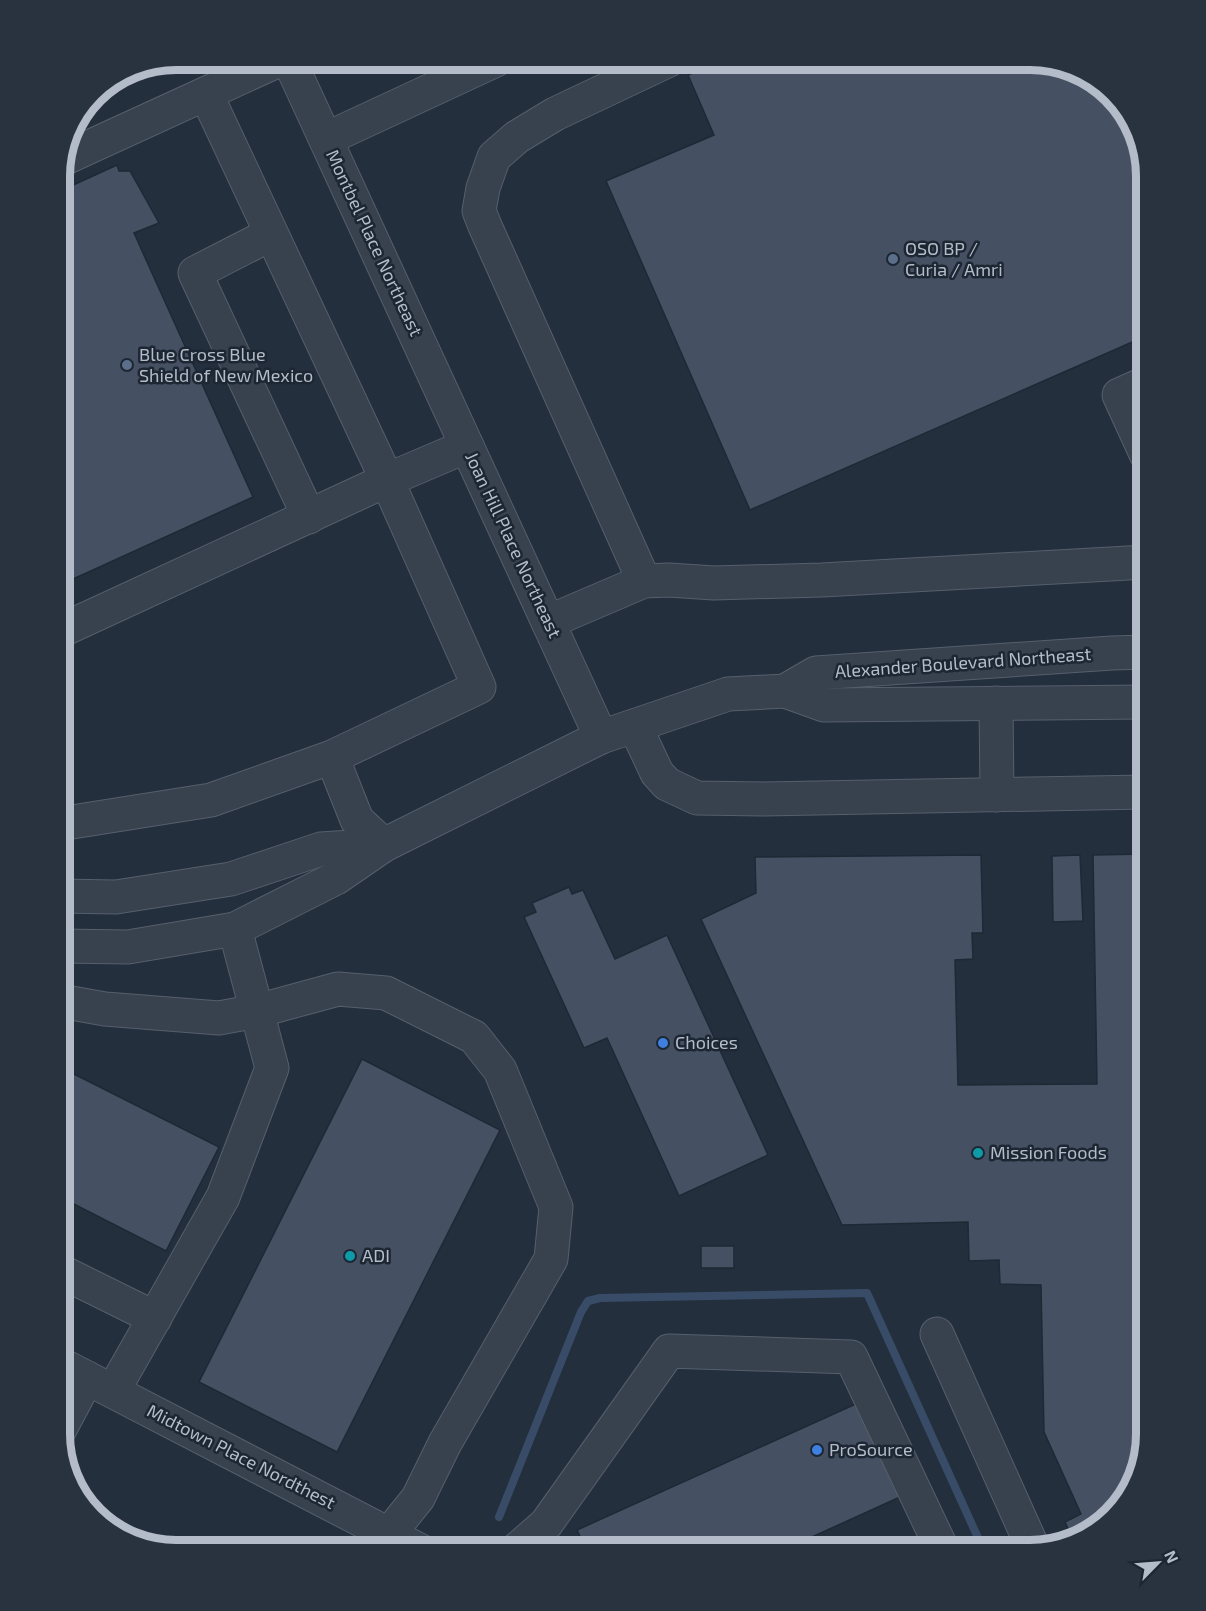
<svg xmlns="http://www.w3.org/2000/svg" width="1206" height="1611" viewBox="0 0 1206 1611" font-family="'Exo 2',sans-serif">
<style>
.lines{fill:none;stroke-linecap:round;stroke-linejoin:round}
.stream{stroke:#394c67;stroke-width:8}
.building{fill:#455162;stroke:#1f2835;stroke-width:1.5}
.minor-casing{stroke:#565f6c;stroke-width:35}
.minor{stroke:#38414e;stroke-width:33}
.service-dot{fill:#5c6f8a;stroke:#1d2633;stroke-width:2}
.shop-dot{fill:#3f7fe0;stroke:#1d2633;stroke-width:2}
.culture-dot{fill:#0f9aa8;stroke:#1d2633;stroke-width:2}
.labels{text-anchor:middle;stroke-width:5;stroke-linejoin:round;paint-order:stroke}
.street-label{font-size:18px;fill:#b4bcc9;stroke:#1d2633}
.poi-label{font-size:18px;fill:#b4bcc9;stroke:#1d2633;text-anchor:start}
.rim{fill:none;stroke:#b4bcc9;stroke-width:8}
</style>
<rect width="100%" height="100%" fill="#242f3e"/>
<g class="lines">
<!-- stream -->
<polyline class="stream" points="499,1517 581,1312 588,1301 600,1298 867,1293 984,1551"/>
</g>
<!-- building -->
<g class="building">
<polygon points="722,60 1036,60 1088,76 1130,118 1146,177 1146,336 750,510 606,181 714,135 688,75"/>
<polygon points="155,64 99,90 133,69"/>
<polygon points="117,165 119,171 130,171 159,223 134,233 253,497 60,585 60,191"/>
<polygon points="1146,854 1146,1434 1130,1493 1088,1535 1073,1539 1065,1522 1081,1514 1044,1432 1041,1285 1000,1284 999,1260 969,1261 968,1222 842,1225 701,919 756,893 755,857 981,855 983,933 972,933 973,959 955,960 958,1085 1097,1084 1093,855"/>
<polygon points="1080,855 1083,921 1053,922 1052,856"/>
<polygon points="569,887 572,894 583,890 615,959 667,935 768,1155 679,1196 607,1038 584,1048 524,917 536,912 532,903"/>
<polygon points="362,1059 500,1130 337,1452 199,1382"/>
<polygon points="60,1067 219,1147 166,1251 60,1197"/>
<rect x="701" y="1246" width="33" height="22"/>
<polygon points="858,1403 900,1497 781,1551 587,1551 577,1530"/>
</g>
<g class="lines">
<!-- minor casing -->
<g class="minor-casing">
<g id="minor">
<polyline points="289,60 601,737"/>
<polyline points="326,139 496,60"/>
<polyline points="63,159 279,60"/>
<polyline points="271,234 195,273 309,517"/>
<polyline points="1146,454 1119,395 1146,383"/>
<polyline points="644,581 485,226 479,211 483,188 494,157 517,137 555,114 669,60"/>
<polyline points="548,622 644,581 669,580 714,583 822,580 1146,562"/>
<polyline points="60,631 387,480 206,94"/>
<polyline points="785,691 816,673 1112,653 1146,652"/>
<polyline points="996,703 997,795"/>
<polyline points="635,726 657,773 667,784 697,798 763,799 1146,792"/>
<polyline points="332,757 357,820 384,845"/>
<polyline points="60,820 72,822 211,800 332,757 479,687 387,480 467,446"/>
<polyline points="60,896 116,897 231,879 321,849 382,845"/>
<polyline points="60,946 128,947 235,929 336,878 384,845 601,737 728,694 785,691 824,705 1146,702"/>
<polyline points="60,1001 105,1009 219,1018 257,1011 338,989 386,993 474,1037 500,1070 556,1207 551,1259 445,1443 418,1498 389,1534"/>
<polyline points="60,1271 155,1318"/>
<polyline points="937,1334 1034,1550"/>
<polyline points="60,1364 421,1551"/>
<polyline points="113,1391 223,1197 272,1068 235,929"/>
<polyline points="60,1429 87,1378"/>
<polyline points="515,1551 546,1524 669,1351 851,1357 943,1551"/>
</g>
</g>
<!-- minor -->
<use href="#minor" class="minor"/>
</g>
<!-- markers -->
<g class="service-dot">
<circle cx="893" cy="259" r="6"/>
<circle cx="127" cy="365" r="6"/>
</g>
<g class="shop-dot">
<circle cx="663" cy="1043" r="6"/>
<circle cx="817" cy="1450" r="6"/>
</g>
<g class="culture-dot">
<circle cx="978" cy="1153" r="6"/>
<circle cx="350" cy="1256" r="6"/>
</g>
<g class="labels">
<!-- street labels -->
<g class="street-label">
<text transform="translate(374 243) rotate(65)" y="6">Montbel Place Northeast</text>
<text transform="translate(513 545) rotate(65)" y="6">Joan Hill Place Northeast</text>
<text transform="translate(963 663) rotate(-4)" y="6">Alexander Boulevard Northeast</text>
<text transform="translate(241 1457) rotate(27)" y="6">Midtown Place Nordthest</text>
</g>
<!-- poi labels -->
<g class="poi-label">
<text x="905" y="255">OSO BP /<tspan x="905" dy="21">Curia / Amri</tspan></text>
<text x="139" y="361">Blue Cross Blue<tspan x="139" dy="21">Shield of New Mexico</tspan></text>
<text x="675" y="1049">Choices</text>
<text x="990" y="1159">Mission Foods</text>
<text x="362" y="1262">ADI</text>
<text x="829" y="1456">ProSource</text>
</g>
</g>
<!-- crop -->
<path d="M0 0H1206V1611H0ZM176 70H1030A106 106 0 0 1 1136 176V1434A106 106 0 0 1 1030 1540H176A106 106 0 0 1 70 1434V176A106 106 0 0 1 176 70Z" fill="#29323f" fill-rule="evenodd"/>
<path class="rim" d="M176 70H1030A106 106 0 0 1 1136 176V1434A106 106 0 0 1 1030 1540H176A106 106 0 0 1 70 1434V176A106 106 0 0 1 176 70Z"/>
<!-- north arrow -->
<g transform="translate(1158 1563) rotate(65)" stroke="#1d2633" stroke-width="4.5" paint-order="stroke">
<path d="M0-4.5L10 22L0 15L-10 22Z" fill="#b4bcc9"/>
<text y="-9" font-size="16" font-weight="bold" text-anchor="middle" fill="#b4bcc9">N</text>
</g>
</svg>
